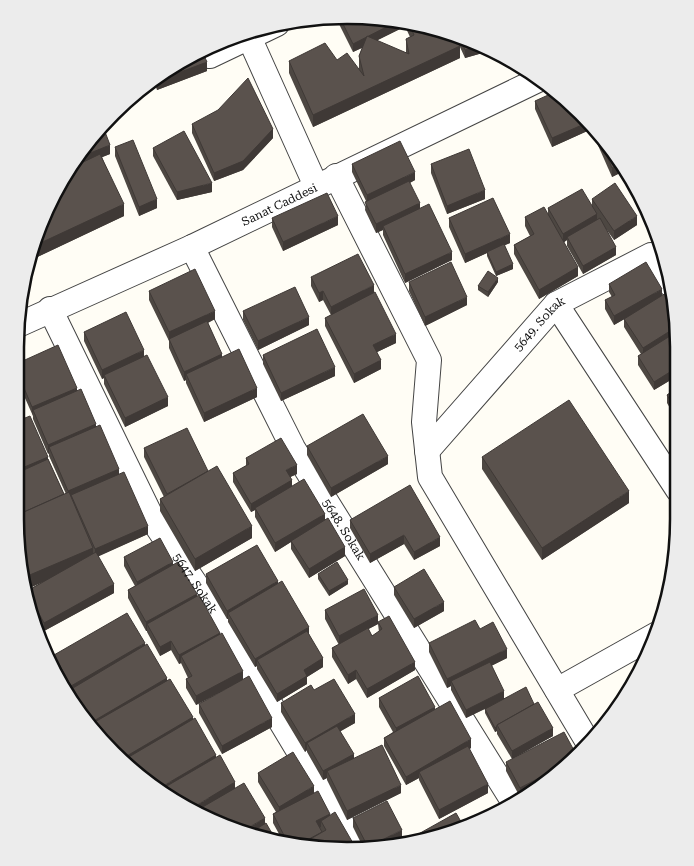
<svg xmlns="http://www.w3.org/2000/svg" width="694" height="866" viewBox="0 0 694 866" font-family="'Roboto Serif',serif">
<style>
.lines{fill:none;stroke-linecap:round;stroke-linejoin:round}
.minor-casing{stroke:#444;stroke-width:26}
.minor{stroke:#fff;stroke-width:24}
.wall{fill:#4d4742;fill-rule:evenodd}
.shaded-wall{fill:#3f3936}
.building{fill:#5a524d;stroke:#3f3936}
.labels{text-anchor:middle;stroke-width:5;stroke-linejoin:round;paint-order:stroke}
.street-label{font-size:12px;fill:#111;stroke:#fff}
.rim{fill:none;stroke:#111;stroke-width:2.5}
</style>
<rect width="100%" height="100%" fill="#fffdf5"/>
<g class="lines">
<!-- minor casing -->
<g class="minor-casing">
<g id="minor">
<polyline points="249,37 316,186"/>
<polyline points="206,47 210,56 277,24"/>
<polyline points="336,176 429,360 424,422 430,477 589,744"/>
<path id="s1" d="M192,247L293,448L514,803"/>
<polyline points="556,304 678,490"/>
<path id="s2" d="M50,309L154,522L221,622L358,850"/>
<path id="s3" d="M16,326L192,247L540,79"/>
<path id="s4" d="M427,451L556,304L651,255L672,286"/>
<polyline points="557,690 657,634"/>
</g>
</g>
<!-- minor -->
<use href="#minor" class="minor"/>
</g>
<!-- wall -->
<g class="wall">
<path d="M337,16L390,18L453,33L493,50L465,58L460,47V58L313,127L289,73V61L337,60L359,70V56L362,48L353,52L337,20ZM403,22L410,37L406,39V53L376,41L400,29Z"/>
<polygon points="200,49 207,71 157,90 153,79"/>
<polygon points="566,97 594,128 552,147 535,109 535,101"/>
<polygon points="192,124 273,138 243,170 214,181 192,133"/>
<polygon points="98,128 110,154 102,157 124,216 31,260 40,220 82,163 80,157"/>
<polygon points="597,134 626,170 612,177 597,143"/>
<polygon points="115,147 157,208 139,216 115,156"/>
<polygon points="153,148 212,192 177,200 153,156"/>
<polygon points="352,164 415,180 410,183 420,209 452,260 405,283 383,235 383,230 376,233 365,210 366,201 352,172"/>
<polygon points="431,164 485,199 447,214 431,173"/>
<polygon points="629,180 645,200 645,221 629,189"/>
<polygon points="592,199 637,225 614,240 606,229 616,255 583,274 567,246 567,240 564,242 578,276 539,299 514,254 514,245 530,236 525,226 525,217 548,214 548,208 592,206"/>
<polygon points="272,218 338,225 283,251 272,227"/>
<polygon points="449,218 510,243 504,245 513,269 496,276 487,256 487,253 465,263 449,227"/>
<polygon points="311,277 374,293 396,343 377,352 381,369 354,383 325,326 325,318 331,315 323,300 319,302 311,286"/>
<polygon points="409,282 467,305 425,326 409,291"/>
<polygon points="498,282 488,297 478,290 478,286"/>
<polygon points="609,284 662,295 678,326 678,422 667,403 667,395 677,388 674,383 674,378 654,390 638,365 638,356 641,354 624,327 624,319 614,325 605,309 605,300 612,297 609,292"/>
<polygon points="149,291 215,319 208,323 222,357 257,397 204,422 186,383 186,380 184,381 169,348 169,341 149,300"/>
<polygon points="243,311 309,325 258,350 243,320"/>
<polygon points="84,332 144,356 168,406 125,427 104,384 104,378 102,379 84,341"/>
<polygon points="263,355 335,376 281,401 263,364"/>
<polygon points="16,364 77,391 96,426 148,534 98,556 114,593 44,631 27,600 27,591 44,581 25,590 15,519 21,420 48,459 64,494 66,494 49,456 49,453 48,454 33,419 33,416 16,378"/>
<polygon points="307,446 388,464 331,497 307,455"/>
<polygon points="144,448 208,471 252,538 195,571 160,511 160,499 164,497 144,457"/>
<polygon points="482,457 629,503 542,560 482,469"/>
<polygon points="246,458 297,474 290,477 292,486 325,521 345,556 309,578 291,549 291,542 275,552 255,517 255,510 251,512 233,482 233,473 246,466"/>
<polygon points="350,520 440,546 414,560 404,544 370,563 350,528"/>
<polygon points="124,557 173,565 197,596 220,634 243,680 196,705 186,688 186,679 188,678 181,663 179,664 171,650 160,656 147,632 147,631 146,631 128,598 128,590 135,586 124,566"/>
<polygon points="206,574 278,584 309,634 323,667 307,677 307,684 277,702 257,669 257,666 255,667 228,622 228,619 227,619 206,583"/>
<polygon points="318,574 348,584 329,596 318,579"/>
<polygon points="394,587 444,611 414,628 394,595"/>
<path d="M325,610L378,622L415,670L367,698L356,679L348,684L332,657V648L339,645L325,619ZM378,624L379,632L372,636L368,629Z"/>
<polygon points="480,629 507,658 491,666 504,698 534,704 553,736 512,759 497,734 497,731 495,732 485,713 485,709 466,718 451,690 451,686 447,688 429,652 429,643"/>
<polygon points="145,646 193,720 235,788 265,824 112,754 85,719 73,697 73,694 71,695 54,664 54,655"/>
<polygon points="314,690 355,723 340,731 354,758 401,793 347,820 327,780 327,778 323,780 307,752 307,750 305,752 281,712 281,703"/>
<polygon points="379,698 435,709 471,748 469,749 488,793 439,819 419,780 419,778 406,785 384,746 384,738 393,732 379,707"/>
<polygon points="199,704 272,727 222,754 199,713"/>
<polygon points="506,762 566,769 538,787 520,797 506,771"/>
<polygon points="258,773 314,793 330,815 347,851 284,843 273,823 273,814 276,812 258,782"/>
<polygon points="353,818 402,839 386,847 364,849 353,827"/>
</g>
<!-- shaded-wall -->
<g class="shaded-wall">
<polygon points="400,20 403,21 400,29 353,52 353,44"/>
<polygon points="481,45 493,50 465,58 465,50"/>
<polygon points="460,46 460,58 313,127 313,115"/>
<polygon points="207,62 207,71 157,90 157,81"/>
<polygon points="589,122 594,128 552,147 552,138"/>
<polygon points="273,129 273,138 243,170 214,181 214,173"/>
<polygon points="110,145 110,154 83,165 83,156"/>
<polygon points="622,163 626,170 612,177 612,168"/>
<polygon points="415,172 415,180 367,204 367,195"/>
<polygon points="212,183 212,192 177,200 177,192"/>
<polygon points="485,190 485,199 447,214 447,206"/>
<polygon points="157,199 157,208 139,216 139,207"/>
<polygon points="420,203 420,212 383,226 383,230 376,233 376,224"/>
<polygon points="124,204 124,216 31,260 34,246"/>
<polygon points="649,211 651,218 645,221 645,213"/>
<polygon points="597,214 597,223 567,237 567,240 563,243 563,234"/>
<polygon points="338,216 338,225 283,251 283,242"/>
<polygon points="637,216 637,225 614,240 614,231"/>
<polygon points="510,234 510,243 488,253 487,252 487,253 465,263 465,254"/>
<polygon points="616,247 616,255 583,274 583,266"/>
<polygon points="452,252 452,260 405,283 405,274"/>
<polygon points="513,264 513,269 496,276 496,272"/>
<polygon points="578,267 578,276 539,299 539,290"/>
<polygon points="498,278 498,282 488,297 488,292"/>
<polygon points="374,285 374,294 331,316 331,307"/>
<polygon points="662,289 662,298 614,325 614,316"/>
<polygon points="323,291 323,300 319,302 319,293"/>
<polygon points="467,297 467,305 425,326 425,317"/>
<polygon points="215,311 215,319 170,341 169,339 169,341 169,332"/>
<polygon points="309,317 309,325 258,350 258,341"/>
<polygon points="678,326 678,334 643,356 643,348"/>
<polygon points="396,334 396,343 373,354 373,345"/>
<polygon points="144,350 144,358 104,375 104,378 102,379 102,370"/>
<polygon points="222,354 222,363 186,374 186,380 184,381 184,372"/>
<polygon points="381,360 381,369 354,383 354,374"/>
<polygon points="335,367 335,376 281,401 281,393"/>
<polygon points="678,367 678,376 674,374 674,378 654,390 654,382"/>
<polygon points="77,388 77,396 33,410 32,416 32,407"/>
<polygon points="257,388 257,397 204,422 204,413"/>
<polygon points="168,397 168,406 125,427 125,418"/>
<polygon points="21,416 21,425 15,427 15,418"/>
<polygon points="96,424 96,433 49,447 49,453 48,454 48,445"/>
<polygon points="388,456 388,464 331,497 331,488"/>
<polygon points="48,457 48,466 15,480 15,471"/>
<polygon points="297,465 297,474 286,479 286,470"/>
<polygon points="119,469 119,477 71,495 71,499 68,500 68,491"/>
<polygon points="292,480 292,489 255,508 255,510 251,512 251,504"/>
<polygon points="629,491 629,503 542,560 542,548"/>
<polygon points="325,514 325,523 291,541 291,542 275,552 275,543"/>
<polygon points="148,526 148,534 95,558 95,549"/>
<polygon points="252,526 252,538 195,571 195,559"/>
<polygon points="404,535 404,544 370,563 370,554"/>
<polygon points="440,537 440,546 414,560 414,552"/>
<polygon points="345,547 345,556 309,578 309,569"/>
<polygon points="93,548 93,560 25,590 25,577"/>
<polygon points="173,562 173,571 137,590 137,582"/>
<polygon points="348,580 348,584 329,596 329,591"/>
<polygon points="278,581 278,590 228,613 228,619 227,619 227,611"/>
<polygon points="114,584 114,593 44,631 44,623"/>
<polygon points="197,594 197,603 147,624 147,631 146,631 146,622"/>
<polygon points="444,602 444,611 414,628 414,619"/>
<polygon points="378,615 378,624 339,645 339,636"/>
<polygon points="309,627 309,636 257,660 257,666 255,667 255,659"/>
<polygon points="220,633 220,641 181,656 181,663 179,664 179,655"/>
<polygon points="171,641 171,650 160,656 160,647"/>
<polygon points="145,643 145,652 73,688 73,694 71,695 71,686"/>
<polygon points="507,649 507,658 453,685 451,681 451,686 447,688 447,679"/>
<polygon points="323,658 323,667 307,677 307,684 277,702 277,694 304,670"/>
<polygon points="415,662 415,670 367,698 367,689"/>
<polygon points="356,670 356,679 348,684 348,675"/>
<polygon points="243,671 243,680 196,705 196,696"/>
<polygon points="167,678 167,686 93,723 93,729 92,727 92,722"/>
<polygon points="504,691 504,699 466,718 466,710"/>
<polygon points="435,707 435,715 396,737 396,728"/>
<polygon points="355,714 355,723 310,749 307,743 307,750 305,752 305,743"/>
<polygon points="193,717 193,726 126,764 120,760"/>
<polygon points="272,718 272,727 222,754 222,746"/>
<polygon points="497,726 497,731 495,732 495,728"/>
<polygon points="553,728 553,736 512,759 512,751"/>
<polygon points="471,739 471,748 422,776 419,772 419,778 406,785 406,777"/>
<polygon points="354,754 354,762 327,771 327,778 323,780 323,771"/>
<polygon points="216,755 216,763 164,794 158,789"/>
<polygon points="575,759 566,769 540,786 538,784 538,787 520,797 520,788"/>
<polygon points="235,782 235,791 198,813 189,810"/>
<polygon points="488,784 488,793 439,819 439,810"/>
<polygon points="401,785 401,793 347,820 347,811"/>
<polygon points="314,786 314,795 279,816 279,807"/>
<polygon points="330,814 330,822 321,821 321,827 316,829 316,821"/>
<polygon points="265,818 265,827 250,835 241,832"/>
<polygon points="402,830 402,839 386,847 368,849 368,847"/>
</g>
<!-- building -->
<g class="building">
<polygon points="339,16 390,18 400,20 353,44"/>
<polygon points="408,22 455,33 460,46 313,115 289,61 325,43 337,60 347,53 364,76 359,56 367,36 409,54 406,39 414,35"/>
<polygon points="458,34 481,45 465,50"/>
<polygon points="201,49 207,62 157,81 156,77"/>
<polygon points="248,78 273,129 243,161 214,173 192,124 218,110"/>
<polygon points="557,91 566,97 589,122 552,138 535,101"/>
<polygon points="102,124 110,145 83,156 82,153 98,128"/>
<polygon points="184,131 212,183 177,192 153,148"/>
<polygon points="599,133 610,145 622,163 612,168 597,134"/>
<polygon points="133,140 157,199 139,207 115,147"/>
<polygon points="400,141 415,172 367,195 352,164"/>
<polygon points="469,149 485,190 447,206 431,164"/>
<polygon points="100,154 124,204 34,246 40,220 73,167"/>
<polygon points="632,179 645,200 649,211 645,213 629,180"/>
<polygon points="409,181 420,203 376,224 365,202"/>
<polygon points="615,183 637,216 614,231 592,199"/>
<polygon points="582,189 597,214 563,234 548,208"/>
<polygon points="327,193 338,216 283,242 272,218"/>
<polygon points="493,198 510,234 465,254 449,218"/>
<polygon points="429,204 452,252 405,274 383,226"/>
<polygon points="544,207 578,267 539,290 514,245 534,234 525,217"/>
<polygon points="600,218 616,247 583,266 567,237"/>
<polygon points="504,244 513,264 496,272 487,252"/>
<polygon points="358,254 374,285 331,307 323,291 319,293 311,277"/>
<polygon points="451,262 467,297 425,317 409,282"/>
<polygon points="646,262 662,289 614,316 605,300 615,295 609,284"/>
<polygon points="195,269 215,311 169,332 149,291"/>
<polygon points="488,271 498,278 488,292 478,286"/>
<polygon points="295,287 309,317 258,341 243,311"/>
<polygon points="375,292 396,334 373,345 381,360 354,374 325,318"/>
<polygon points="666,293 675,308 678,326 643,348 624,319"/>
<polygon points="126,312 144,350 102,370 84,332"/>
<polygon points="207,321 222,354 184,372 169,339"/>
<polygon points="317,329 335,367 281,393 263,355"/>
<polygon points="678,331 678,367 654,382 638,356"/>
<polygon points="58,345 77,388 32,407 16,369 16,364"/>
<polygon points="239,349 257,388 204,413 186,374"/>
<polygon points="147,355 168,397 125,418 104,375"/>
<polygon points="678,371 678,381 674,374"/>
<polygon points="678,387 678,413 667,395"/>
<polygon points="81,389 96,424 48,445 33,410"/>
<polygon points="569,400 629,491 542,548 482,457"/>
<polygon points="15,404 21,416 15,418"/>
<polygon points="363,414 388,456 331,488 307,446"/>
<polygon points="30,416 48,457 15,471 15,422"/>
<polygon points="100,425 119,469 68,491 49,447"/>
<polygon points="187,428 208,471 176,489 167,494 144,448"/>
<polygon points="281,438 297,465 286,470 292,480 251,504 233,473 249,464 246,458"/>
<polygon points="48,459 64,494 15,516 15,474"/>
<polygon points="217,466 252,526 195,559 160,499"/>
<polygon points="124,472 148,526 95,549 71,495"/>
<polygon points="304,479 325,514 275,543 255,508"/>
<polygon points="410,485 440,537 414,552 404,535 370,554 350,520"/>
<polygon points="69,492 93,548 25,577 22,571 15,516"/>
<polygon points="328,518 345,547 309,569 291,541"/>
<polygon points="160,538 173,562 137,582 124,557"/>
<polygon points="257,545 278,581 227,611 206,574"/>
<polygon points="96,552 114,584 44,623 27,591"/>
<polygon points="178,562 197,594 146,622 128,590"/>
<polygon points="337,562 348,580 329,591 318,574"/>
<polygon points="424,569 444,602 414,619 394,587"/>
<polygon points="282,581 309,627 255,659 228,613"/>
<polygon points="364,589 378,615 339,636 325,610"/>
<polygon points="199,595 220,633 179,655 171,641 160,647 147,624"/>
<polygon points="127,613 145,643 71,686 54,655"/>
<polygon points="389,616 415,662 367,689 356,670 348,675 332,648 368,628 372,636 382,629 378,622"/>
<polygon points="475,620 480,629 493,622 507,649 447,679 429,643"/>
<polygon points="307,631 323,658 304,670 307,676 277,694 257,660"/>
<polygon points="222,633 243,671 196,696 186,679 192,676 181,656"/>
<polygon points="147,644 167,678 92,722 73,688"/>
<polygon points="490,662 504,691 466,710 451,681"/>
<polygon points="249,676 272,718 222,746 199,704"/>
<polygon points="418,676 435,707 396,728 379,698"/>
<polygon points="170,679 193,717 120,760 112,754 107,747 93,723"/>
<polygon points="334,679 355,714 305,743 281,703 311,685 314,690"/>
<polygon points="526,687 534,704 497,725 497,726 495,728 485,709"/>
<polygon points="450,701 471,739 406,777 384,738"/>
<polygon points="538,702 553,728 512,751 497,725"/>
<polygon points="195,718 216,755 158,789 122,761"/>
<polygon points="337,726 354,754 323,771 307,743"/>
<polygon points="564,732 577,756 575,759 520,788 506,762"/>
<polygon points="382,745 401,785 347,811 327,771"/>
<polygon points="468,746 488,784 439,810 419,772"/>
<polygon points="293,752 314,786 279,807 258,773"/>
<polygon points="220,755 235,782 189,810 181,806 160,790"/>
<polygon points="556,775 539,786 538,784"/>
<polygon points="244,783 265,818 241,832 194,812"/>
<polygon points="318,791 330,814 316,821 322,832 298,845 288,843 273,814"/>
<polygon points="387,801 402,830 368,847 353,818"/>
<polygon points="335,812 357,850 347,851 300,845 326,830 321,821"/>
<polygon points="456,813 464,827 412,845 397,846"/>
<polygon points="266,823 277,842 261,840 248,834"/>
</g>
<g class="labels">
<!-- street labels -->
<g class="street-label">
<text dy="4" stroke="none"><textPath href="#s3" startOffset="290">Sanat Caddesi</textPath></text>
<text dy="4" stroke="none"><textPath href="#s4" startOffset="170">5649. Sokak</textPath></text>
<text dy="4" stroke="none"><textPath href="#s1" startOffset="321">5648. Sokak</textPath></text>
<text dy="4" stroke="none"><textPath href="#s2" startOffset="311">5647. Sokak</textPath></text>
</g>
</g>
<!-- crop -->
<path d="M0 0H694V866H0ZM347 24H347A323 323 0 0 1 670 347V519A323 323 0 0 1 347 842H347A323 323 0 0 1 24 519V347A323 323 0 0 1 347 24Z" fill="#ececec" fill-rule="evenodd"/>
<path class="rim" d="M347 24H347A323 323 0 0 1 670 347V519A323 323 0 0 1 347 842H347A323 323 0 0 1 24 519V347A323 323 0 0 1 347 24Z"/>
</svg>
